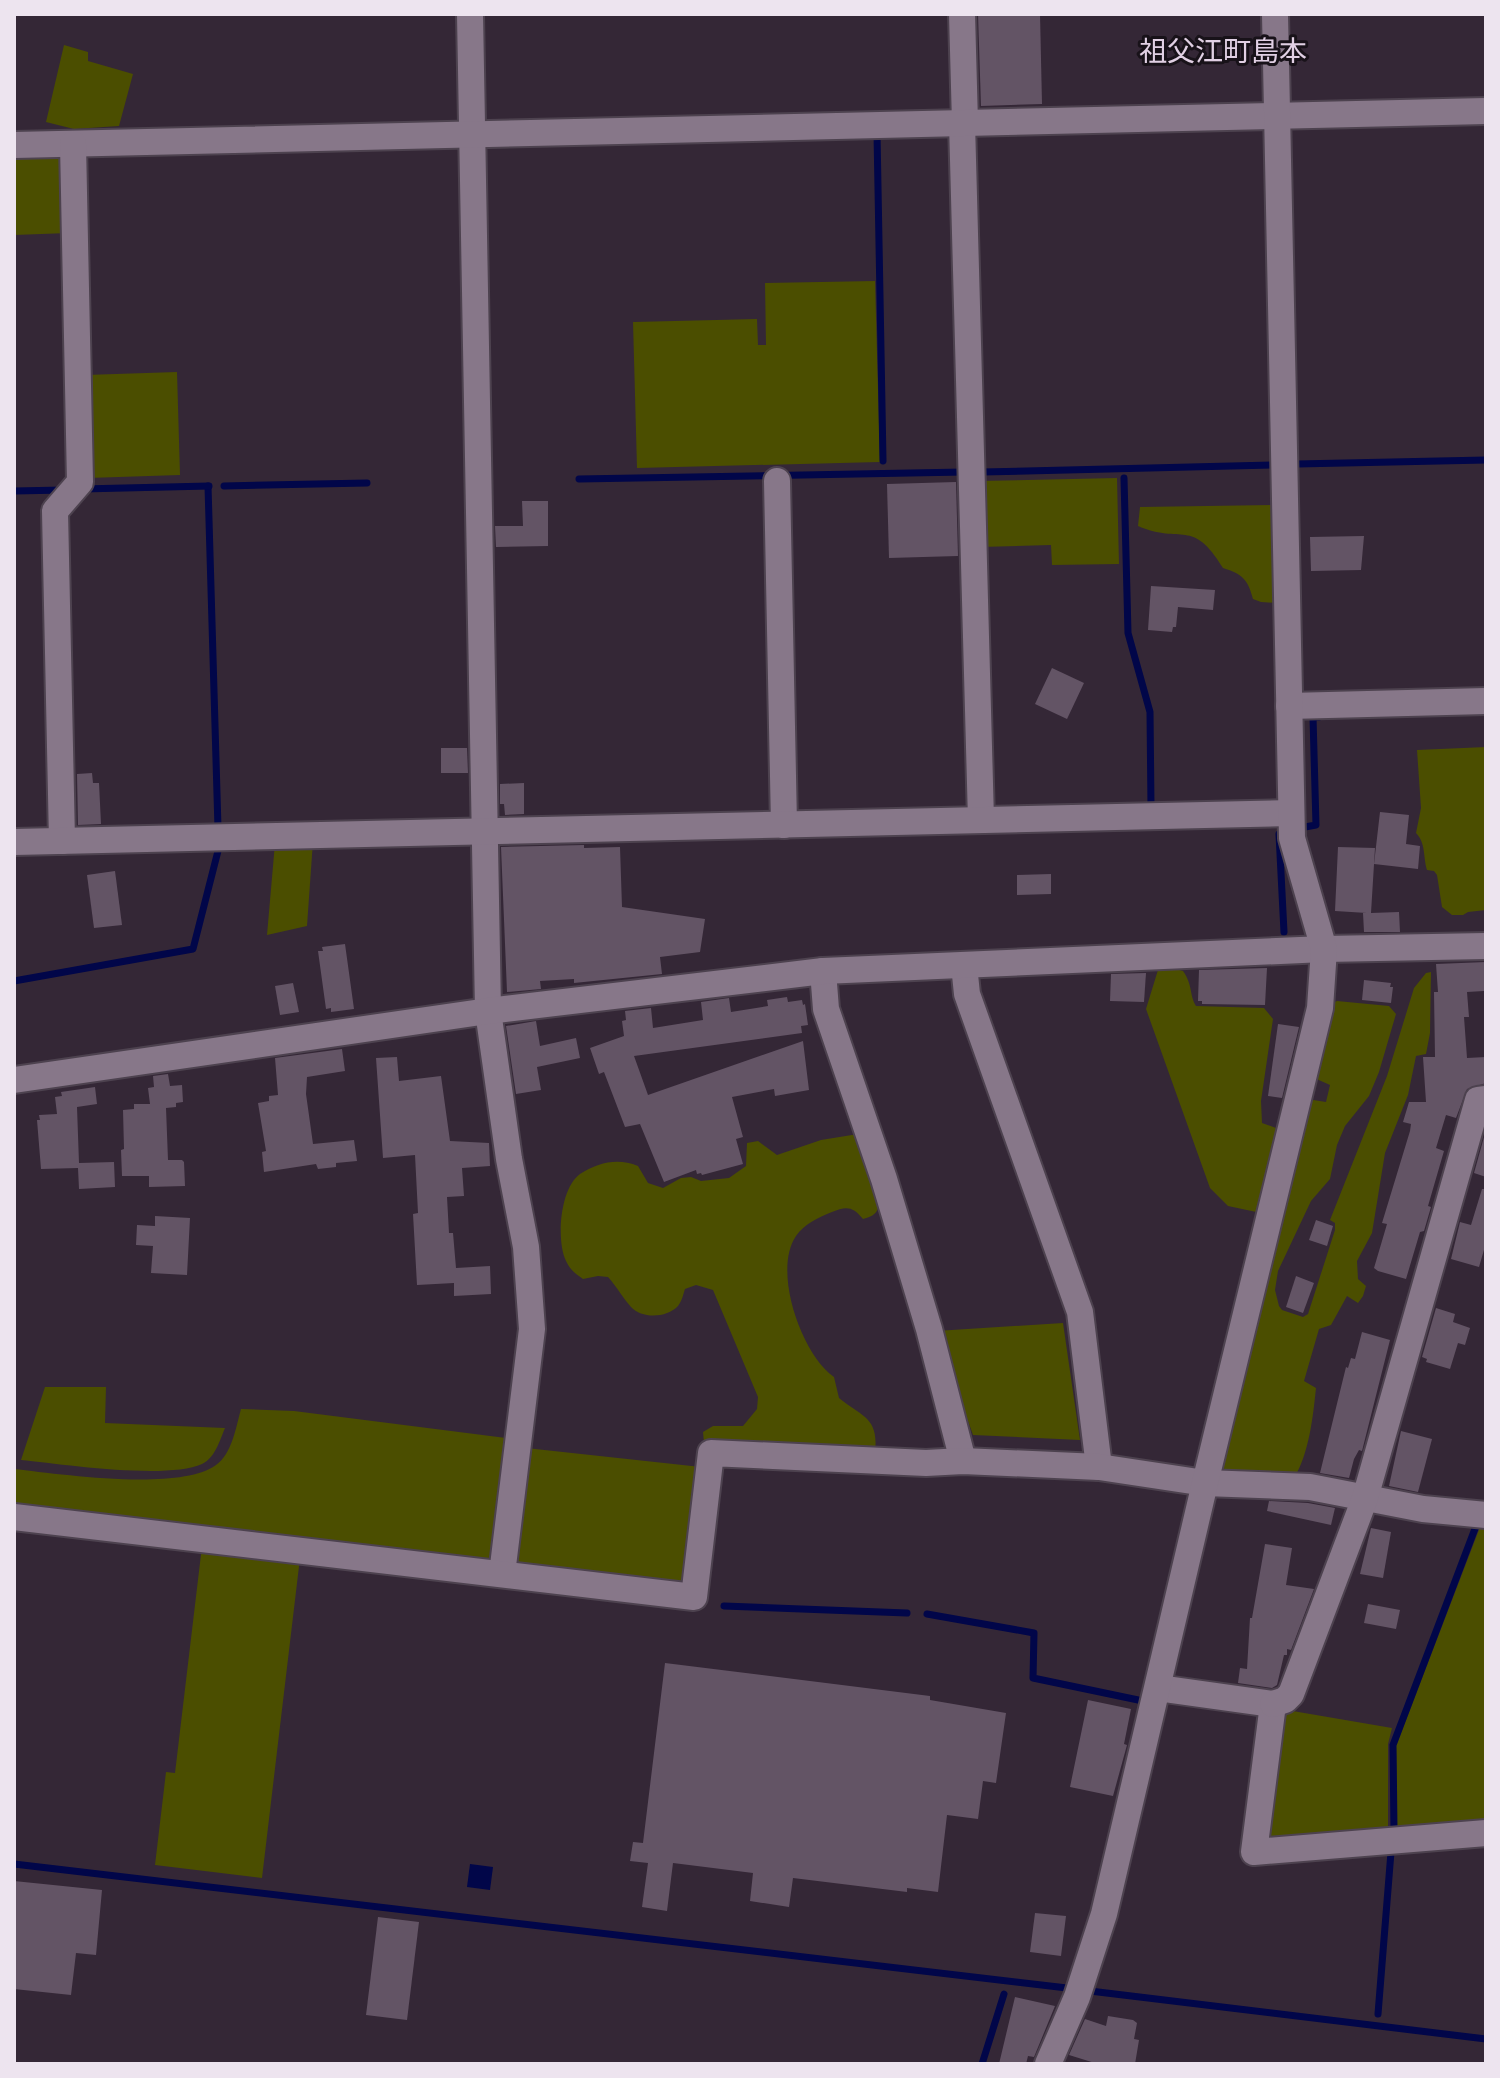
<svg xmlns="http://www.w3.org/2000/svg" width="1500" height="2078" viewBox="0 0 1500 2078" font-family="Ubuntu,'Noto Sans JP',sans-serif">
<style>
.green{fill:#4b4e00}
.water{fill:#010649}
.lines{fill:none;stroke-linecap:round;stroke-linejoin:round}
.stream{stroke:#010649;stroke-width:7}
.building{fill:#635465}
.minor-casing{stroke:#4d424f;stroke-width:30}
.minor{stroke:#877789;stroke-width:26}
.labels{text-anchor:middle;stroke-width:6;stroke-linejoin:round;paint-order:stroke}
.quarter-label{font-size:28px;fill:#e1d0e4;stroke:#181219}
</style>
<rect width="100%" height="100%" fill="#342736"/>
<!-- green -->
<g class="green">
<polygon points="64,45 88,52 88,61 133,74 119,126 74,129 46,122"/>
<polygon points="63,153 69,233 14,235 14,154"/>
<polygon points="875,281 880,462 637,468 633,322 757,319 758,345 766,345 765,283"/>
<polygon points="177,372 180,475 88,478 85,375"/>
<polygon points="1117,478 1119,564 1052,565 1051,545 980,547 978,481"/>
<path d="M1275,505L1278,603L1261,602L1253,599C1248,580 1243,574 1223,568C1192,517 1182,545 1138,526L1140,507Z"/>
<path d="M1486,747V910L1468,912L1463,915H1452L1442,907L1437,875L1434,871L1427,870C1423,857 1426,843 1416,833L1421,808L1417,750Z"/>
<polygon points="313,841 307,926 267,935 275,843"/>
<path d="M1172,968L1183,971C1193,985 1189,994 1196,1006L1264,1008L1273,1019L1261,1101L1262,1123L1276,1128L1281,1136L1261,1213L1228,1206L1210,1188L1146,1009L1158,970Z"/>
<path d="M1431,972L1430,1033L1426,1054L1416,1056L1408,1095L1385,1153L1372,1233L1357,1261L1358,1279L1366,1286L1363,1296L1358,1303L1347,1296L1331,1325L1319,1329L1304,1381L1316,1388C1313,1417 1309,1454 1294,1478L1221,1476L1219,1469L1307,1099L1326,1102L1330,1085L1312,1077L1329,1005L1337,1001L1389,1006L1396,1014L1379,1072L1369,1096L1345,1126L1337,1145L1330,1179L1311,1201L1278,1271L1275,1290L1279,1306L1282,1310L1303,1317L1308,1314L1335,1230V1223L1330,1220L1387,1076L1414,988L1426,973Z"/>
<path d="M858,1134C864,1151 884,1192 878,1208C876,1215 870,1217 863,1219C853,1206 846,1206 832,1212C819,1217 804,1224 796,1236C772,1271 802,1355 834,1377L839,1398C862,1417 879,1417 875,1452L704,1443L703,1432L713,1426H743L757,1409L758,1397L713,1290L696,1285L685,1289C683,1295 682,1301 678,1306C667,1318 642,1319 631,1307C623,1298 617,1287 608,1277L598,1276L583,1279C576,1274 570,1270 566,1261C556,1241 560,1188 580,1174C599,1162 618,1158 638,1166L648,1183L663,1188L681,1178L691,1177L701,1181L729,1178L746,1166L747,1143L758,1141L777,1155L821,1140Z"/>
<polygon points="1063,1323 1080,1440 973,1435 936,1331"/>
<path d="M45,1387H106L105,1423L225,1428C220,1440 215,1458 202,1464C167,1480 61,1464 21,1460Z"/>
<path d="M241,1409L294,1411L514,1439L495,1564L14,1508V1469C60,1474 179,1492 216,1465C232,1454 236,1427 241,1409Z"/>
<polygon points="526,1448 701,1467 688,1583 512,1568"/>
<polygon points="1482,1522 1486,1522 1486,1824 1397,1831 1396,1746"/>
<polygon points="202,1546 300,1558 262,1878 155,1865 166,1772 175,1773"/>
<polygon points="1281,1709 1392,1728 1388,1744 1388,1831 1268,1842"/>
</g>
<!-- water -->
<polygon class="water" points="470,1864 493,1867 490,1890 467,1887"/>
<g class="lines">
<!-- stream -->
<g class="stream">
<polyline points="877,133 883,461"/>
<polyline points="1297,464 1486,460"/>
<polyline points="982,472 1274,465"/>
<polyline points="1124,478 1128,633 1150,712 1151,806 1155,807"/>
<polyline points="579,479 964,472"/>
<polyline points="208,486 218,828"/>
<polyline points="224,486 367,483"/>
<polyline points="82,489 209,486"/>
<polyline points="14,491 64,490"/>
<polyline points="1305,827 1316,825 1313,717 1319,717"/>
<polyline points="1279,834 1284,932"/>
<polyline points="14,981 193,949 219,847"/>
<polyline points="724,1606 907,1613"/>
<polyline points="927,1614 1034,1633 1033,1678 1143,1701"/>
<polyline points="1394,1830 1393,1745 1476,1526"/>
<polyline points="14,1864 1067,1988"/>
<polyline points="1090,1991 1486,2039"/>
<polyline points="1378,2014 1391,1852"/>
<polyline points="982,2064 1004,1994"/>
</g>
</g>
<!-- building -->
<g class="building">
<polygon points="978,14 1040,14 1042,104 981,106"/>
<polygon points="956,482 958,556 889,558 887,484"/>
<polygon points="522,501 548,501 548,546 496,547 495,526 523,526"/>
<polygon points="1364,536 1361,570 1311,571 1310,537"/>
<polygon points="1151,586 1215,590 1213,610 1178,607 1176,627 1173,627 1172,632 1148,630"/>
<polygon points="1052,668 1084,683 1067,719 1035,704"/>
<polygon points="441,748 467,748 468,773 441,773"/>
<polygon points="92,773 93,783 99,783 101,824 78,825 77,774"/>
<polygon points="524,783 524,814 505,815 504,804 500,804 500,784"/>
<polygon points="1380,812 1409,815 1406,844 1420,846 1418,869 1374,864"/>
<polygon points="584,845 584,848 620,847 622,907 705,919 700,952 660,957 662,974 574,983 574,979 540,981 541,989 507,992 501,847"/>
<polygon points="1338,847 1375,848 1371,913 1399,912 1400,932 1364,932 1363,913 1367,913 1335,911"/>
<polygon points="115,871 122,925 94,928 87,875"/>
<polygon points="1051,874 1051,894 1017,895 1017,875"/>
<polygon points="345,944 354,1009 331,1012 331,1008 326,1009 318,951 323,951 322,947"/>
<polygon points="1486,962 1484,991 1467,992 1469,1017 1464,1017 1467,1058 1486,1057 1486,1083 1467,1089 1456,1118 1446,1115 1436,1148 1444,1151 1428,1206 1431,1207 1424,1231 1420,1232 1406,1279 1378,1271 1374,1268 1387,1224 1382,1223 1410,1131 1411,1124 1403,1122 1409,1102 1426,1102 1423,1057 1435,1057 1434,992 1438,992 1436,964"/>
<polygon points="1267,968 1265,1005 1202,1004 1202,1001 1198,1001 1199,970"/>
<polygon points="1146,973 1144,1002 1110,1001 1111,974"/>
<polygon points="1364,980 1391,983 1390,987 1393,987 1391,1003 1362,1000"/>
<polygon points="293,983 299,1012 280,1015 275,986"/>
<polygon points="787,997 788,1002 802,1000 803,1005 805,1004 808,1025 801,1026 802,1033 634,1056 648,1095 803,1041 809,1090 775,1096 774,1089 732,1097 743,1137 736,1139 743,1164 702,1175 701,1173 697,1174 696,1170 664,1182 640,1124 625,1127 604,1072 599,1074 590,1048 624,1036 622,1021 626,1020 625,1011 651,1008 653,1028 703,1020 701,1002 729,998 731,1012 768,1006 767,1000"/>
<polygon points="536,1021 540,1046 576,1038 580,1058 537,1067 541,1090 516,1094 506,1026"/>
<polygon points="1278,1024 1299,1027 1282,1098 1268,1096"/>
<polygon points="342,1049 345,1071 307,1077 306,1094 313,1144 354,1140 357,1161 336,1163 336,1167 318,1169 316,1164 264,1172 262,1152 266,1151 258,1103 269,1101 269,1096 278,1095 275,1058"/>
<polygon points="397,1057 399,1081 441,1076 450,1141 489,1143 490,1166 462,1168 464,1196 447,1197 449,1233 453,1233 456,1268 490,1266 491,1294 454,1296 454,1283 417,1285 413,1214 418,1213 415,1155 383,1158 376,1058"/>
<polygon points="168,1074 170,1086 182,1085 183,1102 176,1103 176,1107 166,1108 168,1160 182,1160 184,1162 185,1186 149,1187 149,1176 122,1176 121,1150 124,1149 123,1110 134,1109 134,1104 150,1104 148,1088 154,1087 153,1076"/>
<polygon points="95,1087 97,1104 77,1107 79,1163 114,1162 115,1187 79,1189 78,1168 41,1169 37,1120 40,1120 39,1115 57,1114 55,1097 62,1096 61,1092"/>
<polygon points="1486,1130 1486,1177 1474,1173"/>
<polygon points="1482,1189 1486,1189 1486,1243 1479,1267 1451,1259 1460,1222 1471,1225"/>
<polygon points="155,1216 190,1218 187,1275 151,1273 153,1246 136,1245 137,1225 155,1226"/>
<polygon points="1316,1220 1333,1226 1327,1246 1309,1240"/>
<polygon points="1296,1276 1314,1283 1303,1313 1286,1307"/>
<polygon points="1436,1308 1455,1314 1453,1322 1470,1328 1465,1345 1458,1343 1450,1369 1426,1362 1427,1359 1422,1357"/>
<polygon points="1362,1332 1390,1340 1362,1451 1359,1450 1354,1459 1349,1478 1320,1473 1346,1367 1348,1368 1351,1358 1355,1359"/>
<polygon points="1401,1431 1432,1439 1418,1492 1389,1486"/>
<polygon points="1269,1501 1308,1503 1335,1508 1331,1525 1267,1511"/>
<polygon points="1371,1528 1391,1532 1383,1578 1360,1574"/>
<polygon points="1265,1544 1292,1548 1286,1585 1314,1589 1291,1650 1287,1649 1287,1655 1284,1655 1277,1685 1272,1688 1238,1683 1240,1668 1247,1669 1250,1618 1252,1618"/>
<polygon points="1368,1604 1400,1610 1396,1629 1364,1623"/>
<polygon points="665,1663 930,1696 930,1700 1006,1713 996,1783 983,1781 978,1819 947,1815 938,1892 907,1888 907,1892 793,1878 789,1907 750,1901 753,1873 673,1863 667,1911 642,1907 648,1863 630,1861 633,1842 643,1843"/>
<polygon points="1088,1700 1131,1709 1124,1744 1127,1745 1113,1796 1070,1787"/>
<polygon points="14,1881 102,1890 96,1955 76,1953 71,1995 14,1989"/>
<polygon points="1035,1913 1066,1916 1061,1956 1030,1952"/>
<polygon points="378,1917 419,1922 407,2020 366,2015"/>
<polygon points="1015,1997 1055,2006 1034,2057 1028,2056 1026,2064 999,2064"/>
<polygon points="1108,2016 1133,2020 1137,2023 1134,2039 1139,2040 1135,2064 1098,2064 1069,2055 1085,2019 1106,2026"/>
</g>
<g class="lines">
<!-- minor casing -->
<g class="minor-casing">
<g id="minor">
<polyline points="470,14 488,1011 509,1159 526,1247 532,1329 502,1574"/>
<polyline points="962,14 965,123"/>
<polyline points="962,123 981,820"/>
<polyline points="14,145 1486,111"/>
<polyline points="777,481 784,825"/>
<polyline points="1289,706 1486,701"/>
<polyline points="62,841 55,511 80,482 73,144"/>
<polyline points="14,842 1291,813"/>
<polyline points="964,965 967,994 1080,1312 1099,1467"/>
<polyline points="823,971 826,1009 884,1179 929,1329 963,1461"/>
<polyline points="14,1080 488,1011 823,971 1324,949 1486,946"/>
<polyline points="14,1517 694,1597 711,1453 926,1463 963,1461 1099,1467 1205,1483 1310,1487 1423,1509 1486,1515"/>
<polyline points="1158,1688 1273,1704 1254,1852 1486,1833"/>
<polyline points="1273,1704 1285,1700 1291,1694 1365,1498 1478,1100 1486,1099"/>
<polyline points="1048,2064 1077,1997 1104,1914 1205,1483 1320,1008 1324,949 1292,838 1275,14"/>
</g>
</g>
<!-- minor -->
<use href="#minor" class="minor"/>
</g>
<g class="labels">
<!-- quarter labels -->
<g class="quarter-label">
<text x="1223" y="61">祖父江町島本</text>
</g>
</g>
<!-- border -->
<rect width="1500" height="2078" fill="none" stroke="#ede4ef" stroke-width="32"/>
</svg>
